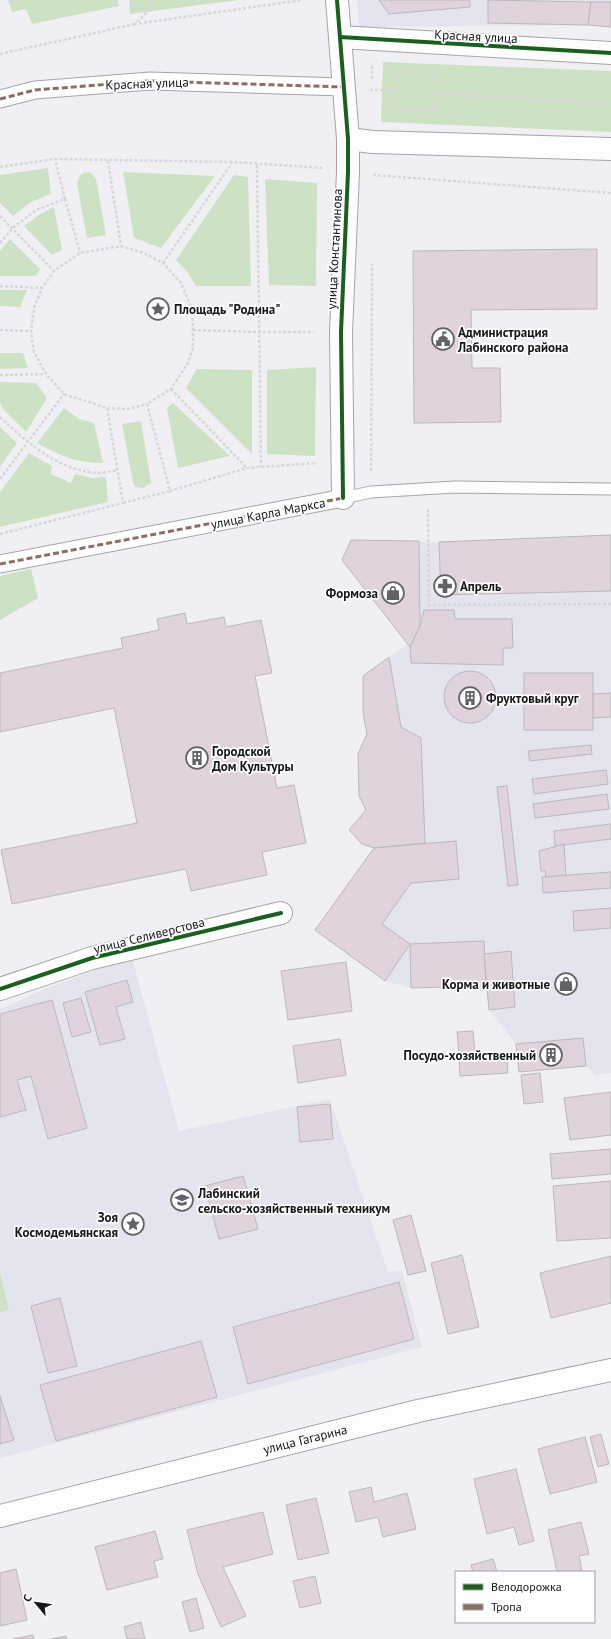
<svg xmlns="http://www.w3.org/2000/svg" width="611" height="1639" viewBox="0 0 611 1639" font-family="'PT Sans',sans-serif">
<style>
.built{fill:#e3e4ee}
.green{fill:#cde1c5}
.building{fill:#e0d3de;stroke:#bab8bb}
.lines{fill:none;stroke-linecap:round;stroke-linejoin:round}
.service-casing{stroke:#a5a5a8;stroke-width:13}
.pedestrian-casing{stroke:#a5a5a8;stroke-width:19}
.minor-casing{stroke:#a5a5a8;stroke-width:24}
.secondary-casing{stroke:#a5a5a8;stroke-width:24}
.path{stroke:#d7d7d9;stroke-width:2.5;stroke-dasharray:3 2;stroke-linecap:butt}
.service{stroke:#fdfdfd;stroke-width:11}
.pedestrian{stroke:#fdfdfd;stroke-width:17}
.minor{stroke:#fdfdfd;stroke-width:22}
.secondary{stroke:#fdfdfd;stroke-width:22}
.quiet{stroke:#8d6e63;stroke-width:3;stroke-dasharray:6 3;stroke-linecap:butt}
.cycleway-casing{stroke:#fcfdfe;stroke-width:6}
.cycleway{stroke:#1b5e20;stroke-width:4}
.labels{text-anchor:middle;stroke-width:3.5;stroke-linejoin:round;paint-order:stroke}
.street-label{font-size:13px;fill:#161619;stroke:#fcfdfe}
.poi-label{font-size:13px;font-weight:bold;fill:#161619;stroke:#fcfdfe;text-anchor:start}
</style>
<rect width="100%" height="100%" fill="#f0f0f4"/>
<!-- built -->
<g class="built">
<polygon points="357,0 611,0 611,27 588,25 359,27"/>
<polygon points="611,535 611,1073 595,1075 586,1066 519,1072 516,1044 489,1010 486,986 411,988 385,981 315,930 374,848 362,844 349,830 366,810 359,796 358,754 367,734 363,713 363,676 408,644 342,560 351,540 439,542"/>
<polygon points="132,957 179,1131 330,1099 388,1272 402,1270 422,1347 0,1458 0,1009 8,1006 44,989"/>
</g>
<!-- green -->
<g class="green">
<polygon points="8,0 118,0 119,6 32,24 26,9 12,12"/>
<polygon points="129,0 239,0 130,14"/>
<polygon points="383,62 611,71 611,132 381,122"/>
<polygon points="48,168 51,194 31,202 13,216 0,203 0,175"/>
<polygon points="86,172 91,173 96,179 106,235 87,238 77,184 80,175"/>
<polygon points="123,172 215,176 161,248 134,238"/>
<polygon points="234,175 248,177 251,286 196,286 187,271 176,260"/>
<polygon points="265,179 317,183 316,286 269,285"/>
<polygon points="54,207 62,250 52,255 24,226 39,215"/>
<polygon points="10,239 40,269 36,276 0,276 0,251"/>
<polygon points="0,290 27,290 20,307 0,306"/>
<polygon points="0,353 23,353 28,368 0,369"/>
<polygon points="316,367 315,456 267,454 267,370"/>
<polygon points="197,369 252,370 252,454 186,388"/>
<polygon points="0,382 36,383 47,398 26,432 3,409 0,403"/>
<polygon points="173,403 230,456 178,468 167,408"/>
<path d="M64,408L79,419L94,423L103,463C77,463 60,456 37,443Z"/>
<polygon points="141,421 151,483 143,488 135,487 133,482 122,424"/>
<polygon points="0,427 17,443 0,467"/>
<polygon points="29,453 52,466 51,474 71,483 75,474 92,478 106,477 108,502 0,527 0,492"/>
<polygon points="31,569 38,598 0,620 0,576"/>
<polygon points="0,1273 9,1310 0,1312"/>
</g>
<!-- building -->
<g class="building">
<polygon points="379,0 470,0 470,7 389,14"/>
<polygon points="488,0 591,2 588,25 488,23"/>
<polygon points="591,2 611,2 611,27 588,25"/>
<polygon points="597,249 597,309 471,310 472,368 500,368 501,422 414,423 413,251"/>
<polygon points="611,535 611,591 441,595 439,542"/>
<polygon points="351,540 419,541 420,626 410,647 342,560"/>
<polygon points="424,610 454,610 455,619 512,619 513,648 503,648 503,665 411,663 410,647 420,626"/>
<polygon points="185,613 187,624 224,617 226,627 261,620 272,673 255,676 277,788 294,785 306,843 262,852 267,875 191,891 186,869 12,904 1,850 137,823 114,708 0,732 0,673 123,648 121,638 159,630 157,619"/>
<polygon points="389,657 401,727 421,738 425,843 374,848 362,844 349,830 366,810 359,796 358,754 367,734 363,713 363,676"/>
<circle cx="470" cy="697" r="26"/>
<rect x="524" y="673" width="69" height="57"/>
<polygon points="611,693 611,717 593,718 593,694"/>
<polygon points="591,745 592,754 530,761 528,751"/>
<polygon points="606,770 608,784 534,794 532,779"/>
<polygon points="507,786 518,885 508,886 497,787"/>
<polygon points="607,794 609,809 535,818 533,804"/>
<polygon points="611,824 611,839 555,846 554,831"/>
<polygon points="456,841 459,879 411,883 382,924 410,944 385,981 315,930 374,848"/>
<polygon points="564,844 566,876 546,877 545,871 541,871 539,851"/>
<polygon points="611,872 611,888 543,893 542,877"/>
<polygon points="611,908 611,928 574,931 573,911"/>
<polygon points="484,941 486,986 411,988 410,944"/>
<polygon points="511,951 515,1007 489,1010 484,954"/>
<polygon points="346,962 352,1011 288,1020 281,971"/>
<polygon points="127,980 133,1002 116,1007 125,1039 100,1045 85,992"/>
<polygon points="81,998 91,1032 72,1037 63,1003"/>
<polygon points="52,1000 87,1128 48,1139 31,1076 17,1080 26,1110 0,1117 0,1014"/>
<polygon points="473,1031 475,1053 459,1054 457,1032"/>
<polygon points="583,1038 586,1066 519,1072 516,1044"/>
<polygon points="340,1039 346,1075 298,1083 293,1046"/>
<polygon points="507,1056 508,1073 460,1076 459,1060"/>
<polygon points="540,1073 543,1102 524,1104 521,1075"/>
<polygon points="611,1092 611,1135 570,1140 564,1098"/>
<polygon points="330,1104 333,1139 300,1142 297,1107"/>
<polygon points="611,1149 611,1174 552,1179 550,1154"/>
<polygon points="243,1176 258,1229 219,1239 205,1186"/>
<polygon points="611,1181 611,1238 557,1241 553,1186"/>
<polygon points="411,1215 426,1271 408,1275 393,1220"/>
<polygon points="462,1255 479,1327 448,1334 431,1263"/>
<polygon points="611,1256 611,1303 551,1318 540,1273"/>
<polygon points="399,1282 414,1339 248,1384 233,1327"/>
<polygon points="60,1298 77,1366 48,1373 31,1306"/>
<polygon points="201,1341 217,1397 56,1441 40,1385"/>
<polygon points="0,1396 14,1440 0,1444"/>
<polygon points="601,1434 609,1464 598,1467 590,1437"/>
<polygon points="585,1437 597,1482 550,1494 538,1449"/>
<polygon points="516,1469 534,1541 519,1545 514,1527 487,1534 474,1479"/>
<polygon points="371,1487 374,1502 407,1493 416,1529 383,1537 378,1517 356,1522 349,1492"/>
<polygon points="316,1498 329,1553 298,1560 286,1505"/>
<polygon points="263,1512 273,1554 223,1567 246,1616 221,1627 198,1574 187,1530"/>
<polygon points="581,1522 589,1554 579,1556 582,1572 557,1572 548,1530"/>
<polygon points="155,1531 163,1559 154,1561 158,1577 107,1590 95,1547"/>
<polygon points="493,1559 497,1572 473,1572 471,1565"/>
<polygon points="16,1569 27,1620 0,1626 0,1573"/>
<polygon points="315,1576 321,1603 300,1608 293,1581"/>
<polygon points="196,1598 204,1628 190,1632 182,1602"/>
<polygon points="141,1622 145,1639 127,1639 124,1627"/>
<polygon points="33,1635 34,1639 13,1639"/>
<polygon points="66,1636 67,1639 51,1639"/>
</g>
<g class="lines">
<!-- service casing -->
<g class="service-casing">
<polyline id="service" points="343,498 371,492 455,487 611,489"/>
</g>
<!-- pedestrian casing -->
<g class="pedestrian-casing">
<g id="pedestrian">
<polyline points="0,99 35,90 150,81 343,87"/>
<polyline points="0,564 343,498"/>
</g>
</g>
<!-- minor casing -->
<g class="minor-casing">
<g id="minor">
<polyline points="337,0 348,139 348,172 341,332 343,498"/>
<polyline points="340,37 611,53"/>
<polyline points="348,139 373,142 611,149"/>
<polyline points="0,989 92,958 281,913"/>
</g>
</g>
<!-- secondary casing -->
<g class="secondary-casing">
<polyline id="secondary" points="0,1516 418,1411 611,1370"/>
</g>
<!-- path -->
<g class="path">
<polyline points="154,0 148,11 135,24 302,0"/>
<polyline points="0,54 135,24"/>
<polyline points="372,66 372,81"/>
<polyline points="370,90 395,90 394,109 435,111 436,94 611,103"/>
<polyline points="395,90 396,71 438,73 436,94"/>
<polyline points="108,161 121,246"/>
<polyline points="257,165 261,467"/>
<polyline points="0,167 55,159 233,162 323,168"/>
<polyline points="373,175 611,193"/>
<polyline points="65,199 80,253"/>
<polyline points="0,216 54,271"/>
<polyline points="0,243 13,228 36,210 65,199 55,159"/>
<polyline points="163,263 232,163"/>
<polyline points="0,286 42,288"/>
<polyline points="0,330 31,331"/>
<polyline points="193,330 259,332 314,332"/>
<polyline points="0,375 46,374"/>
<polyline points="171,389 247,468"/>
<polyline points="107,408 128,409 147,404"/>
<path d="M0,417C28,443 57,470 97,473C104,473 112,471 118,470"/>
<polyline points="371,471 372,264"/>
<polyline points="0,479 64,394"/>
<polyline points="123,503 170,491"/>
<polyline points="428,509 429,605 611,604"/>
<polyline points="0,534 123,503 107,408 64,394 46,374 34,352 31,331 34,308 42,288 54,271 80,253 121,246 144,253 163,263 181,283 192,309 193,330 193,348 188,363 171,389 147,404 170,491 247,468 317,463"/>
</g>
<!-- service -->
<use href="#service" class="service"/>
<!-- pedestrian -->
<use href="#pedestrian" class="pedestrian"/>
<!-- minor -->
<use href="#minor" class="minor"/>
<!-- secondary -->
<use href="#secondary" class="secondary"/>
<!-- quiet -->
<g class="quiet">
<polyline points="0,99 35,90 150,81 343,87"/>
<polyline points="0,564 343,498"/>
</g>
<!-- cycleway casing -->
<g class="cycleway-casing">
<g id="cycleway">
<polyline points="337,0 348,139 348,172 341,332 343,498"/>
<polyline points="340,37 611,53"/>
<polyline points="0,989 92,958 281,913"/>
</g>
</g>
<!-- cycleway -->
<use href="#cycleway" class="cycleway"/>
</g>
<!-- icons -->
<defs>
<g id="sight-ring" transform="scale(1.15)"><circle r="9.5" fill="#fcfdfe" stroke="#626266" stroke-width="1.5"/><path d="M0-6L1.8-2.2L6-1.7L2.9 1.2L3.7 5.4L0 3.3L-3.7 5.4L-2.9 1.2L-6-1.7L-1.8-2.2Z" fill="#626266"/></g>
<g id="civic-ring" transform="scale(1.15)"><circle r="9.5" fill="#fcfdfe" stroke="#626266" stroke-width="1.5"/><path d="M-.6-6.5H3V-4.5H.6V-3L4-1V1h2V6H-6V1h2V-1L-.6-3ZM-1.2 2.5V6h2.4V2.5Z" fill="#626266"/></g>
<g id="pharmacy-ring" transform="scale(1.15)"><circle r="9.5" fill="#fcfdfe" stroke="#626266" stroke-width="1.5"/><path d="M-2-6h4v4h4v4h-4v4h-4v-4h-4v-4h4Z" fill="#626266"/></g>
<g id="shop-ring" transform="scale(1.15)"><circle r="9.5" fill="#fcfdfe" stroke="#626266" stroke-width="1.5"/><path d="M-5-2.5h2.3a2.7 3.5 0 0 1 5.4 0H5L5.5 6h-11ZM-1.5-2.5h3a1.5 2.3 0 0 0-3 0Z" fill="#626266"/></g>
<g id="building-ring" transform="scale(1.15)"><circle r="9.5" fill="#fcfdfe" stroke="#626266" stroke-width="1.5"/><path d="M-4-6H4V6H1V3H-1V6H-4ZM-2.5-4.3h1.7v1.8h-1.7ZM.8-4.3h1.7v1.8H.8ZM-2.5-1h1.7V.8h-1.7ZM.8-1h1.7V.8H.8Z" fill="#626266"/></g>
<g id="university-ring" transform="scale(1.15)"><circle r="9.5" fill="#fcfdfe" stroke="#626266" stroke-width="1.5"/><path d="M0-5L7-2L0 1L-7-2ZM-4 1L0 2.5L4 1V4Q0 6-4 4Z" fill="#626266"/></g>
</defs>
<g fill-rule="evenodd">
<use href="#sight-ring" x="158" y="309"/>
<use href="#civic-ring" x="443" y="339"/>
<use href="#pharmacy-ring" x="445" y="586"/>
<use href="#shop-ring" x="393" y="593"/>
<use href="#building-ring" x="470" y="698"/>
<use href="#building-ring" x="197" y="758"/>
<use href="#shop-ring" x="566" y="984"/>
<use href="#building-ring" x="551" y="1055"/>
<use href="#university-ring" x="182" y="1200"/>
<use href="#sight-ring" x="133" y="1224"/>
</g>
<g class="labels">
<!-- street labels -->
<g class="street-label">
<text transform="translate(476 36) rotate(3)" y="5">Красная улица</text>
<text transform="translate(147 83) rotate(-2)" y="5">Красная улица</text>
<text transform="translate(334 249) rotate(-87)" y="5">улица Константинова</text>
<text transform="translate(268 513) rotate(-11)" y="5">улица Карла Маркса</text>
<text transform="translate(149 935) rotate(-14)" y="5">улица Селиверстова</text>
<text transform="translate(305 1439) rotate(-14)" y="5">улица Гагарина</text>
</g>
<!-- poi labels -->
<g class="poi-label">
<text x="174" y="314">Площадь "Родина"</text>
<text x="458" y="337">Администрация<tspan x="458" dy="15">Лабинского района</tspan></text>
<text x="460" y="591">Апрель</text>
<text x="378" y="598" text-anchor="end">Формоза</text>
<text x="486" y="703">Фруктовый круг</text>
<text x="212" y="756">Городской<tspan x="212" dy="15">Дом Культуры</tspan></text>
<text x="550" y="989" text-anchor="end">Корма и животные</text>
<text x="536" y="1060" text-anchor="end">Посудо-хозяйственный</text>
<text x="198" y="1198">Лабинский<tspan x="198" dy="15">сельско-хозяйственный техникум</tspan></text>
<text x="118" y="1222" text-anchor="end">Зоя<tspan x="118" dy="15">Космодемьянская</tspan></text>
</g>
</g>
<!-- legend -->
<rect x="455" y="1571" width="140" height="52" fill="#fcfdfe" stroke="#a0a1a2"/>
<rect x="463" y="1584" width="20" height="6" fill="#1b5e20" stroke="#a0a1a2"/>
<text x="491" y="1591" font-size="12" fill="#161619">Велодорожка</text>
<rect x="463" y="1604" width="20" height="6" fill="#8d6e63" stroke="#a0a1a2"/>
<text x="491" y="1611" font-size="12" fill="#161619">Тропа</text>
<!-- north arrow -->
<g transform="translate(36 1603) rotate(299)" stroke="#fcfdfe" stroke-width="3" paint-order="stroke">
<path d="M0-3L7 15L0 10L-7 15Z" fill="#161619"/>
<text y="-6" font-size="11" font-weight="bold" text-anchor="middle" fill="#161619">С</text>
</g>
</svg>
